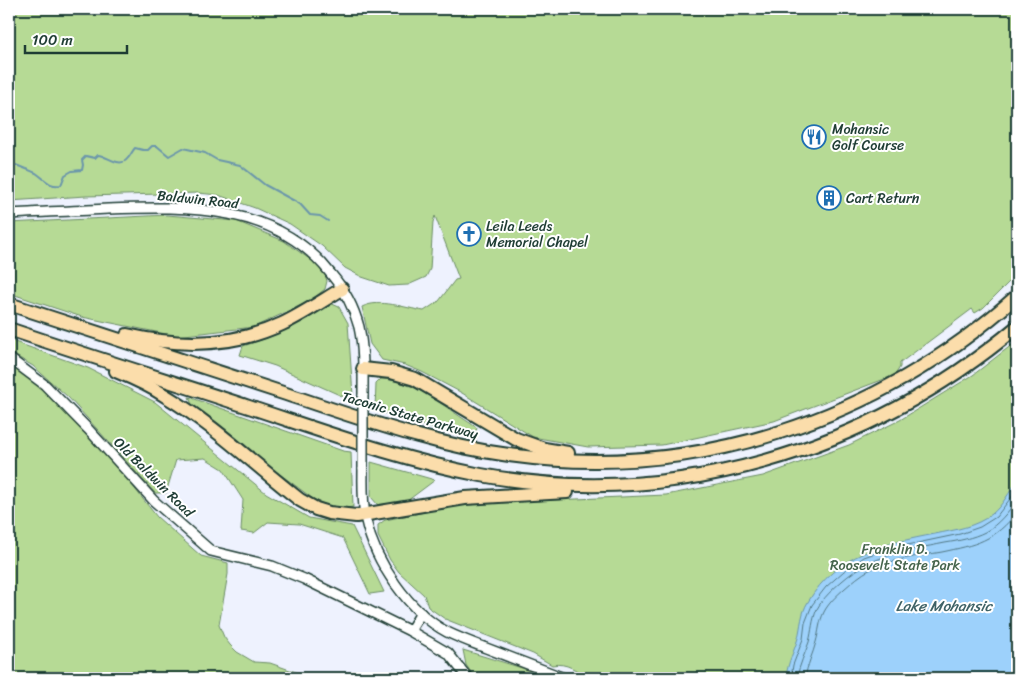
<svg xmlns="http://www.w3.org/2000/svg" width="1026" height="687" viewBox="0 0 1026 687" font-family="Sriracha,sans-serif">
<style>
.green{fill:#b6da95;stroke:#6a8c64}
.water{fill:#9dd1fb;stroke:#6b96ab}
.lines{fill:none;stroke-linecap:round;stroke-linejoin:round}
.shore{stroke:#517884;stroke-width:1}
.stream{stroke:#6b96ab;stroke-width:2}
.minor-casing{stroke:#1f3d34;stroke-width:12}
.highway-casing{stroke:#1f3d34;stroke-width:16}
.minor{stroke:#fff;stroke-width:9}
.highway{stroke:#fbddab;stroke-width:12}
.minor-bridge-casing{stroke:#1f3d34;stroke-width:12;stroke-linecap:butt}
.minor-bridge{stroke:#fff;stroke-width:9}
.labels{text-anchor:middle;stroke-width:4;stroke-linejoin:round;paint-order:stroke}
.poi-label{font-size:14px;fill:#1f3d34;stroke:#fff;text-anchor:start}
.street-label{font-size:14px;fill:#1f3d34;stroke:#fff}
.park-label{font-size:14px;fill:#45644c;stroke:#fff}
.water-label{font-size:15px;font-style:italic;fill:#3e6266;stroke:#fff}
</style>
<rect width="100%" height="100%" fill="#eef2fe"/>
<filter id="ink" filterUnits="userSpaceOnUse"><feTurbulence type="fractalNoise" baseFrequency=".02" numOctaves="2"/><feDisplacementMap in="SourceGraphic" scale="10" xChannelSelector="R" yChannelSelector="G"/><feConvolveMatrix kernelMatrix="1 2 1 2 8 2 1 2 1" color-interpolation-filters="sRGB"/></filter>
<g filter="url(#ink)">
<!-- green -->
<g class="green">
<path d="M9,9H1017V274L983,308L975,313L972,309L900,363V367L895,375L774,421L662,445L588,447L533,437L462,393L422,372L405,365L382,360L370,344L362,307C380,298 405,308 424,311L439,301L455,280L459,279L435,216L433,222L430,269L426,277L408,285L389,286L362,277L345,268L322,246L290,224L255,208L218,195L198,193L86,196L9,201Z"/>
<polygon points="167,215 236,221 284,241 318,265 324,272 327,281 325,289 310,301 254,327 176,336 82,317 9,293 9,223"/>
<path d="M330,303L339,307L348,323L353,396L344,397L275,366L240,355L243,346C276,336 302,324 330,303Z"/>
<polygon points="9,340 88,368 155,402 266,493 309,518 352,526 384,592 370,594 343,538 299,524 268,522 254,533 241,531 243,500 223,469 205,458 176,460 166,493 155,493 68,397 33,366 9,352"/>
<path d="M1017,341V678H589C577,671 567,662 552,665L533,654L445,619L428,607L424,595L399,572L390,560L378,536V525L385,520L465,504L666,495L763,476L849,445L900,420L973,375Z"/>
<polygon points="9,364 14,365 34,380 121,471 157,517 201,556 228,563 228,574 219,625 224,637 230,645 237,652 254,662 270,663 307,676 325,678 9,678"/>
<path d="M381,379C414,380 443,406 470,423L477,428L474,438L408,422L375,409L376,384Z"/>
<path d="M189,397L343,451L351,452L353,507C337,510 326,506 312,498L194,410Z"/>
<polygon points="371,462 435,480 407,501 378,505 371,497"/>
<polygon points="463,650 522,668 546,678 475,678 466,665"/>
</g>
<!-- water -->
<path class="water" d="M1017,481V678H786C787,664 794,652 798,638C801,626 801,613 808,602C837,553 884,544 935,534C954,530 976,527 992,514C1002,506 1010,491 1017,481Z"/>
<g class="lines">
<!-- shore -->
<g class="shore">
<polyline points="791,678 793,665 803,639 805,623 812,605 826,587 844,571 864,557 884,550 960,534 980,527 996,517 1017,490"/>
<path d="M797,678C799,665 805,654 809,642C812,631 812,620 817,609C823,598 833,589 842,581C873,554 906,551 945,543C958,541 973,538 985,532C999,524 1007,513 1017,500"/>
<path d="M805,678C807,665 813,654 816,642C819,632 819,622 824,612C828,604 836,596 844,589C852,582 861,574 871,569C893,559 919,556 942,552C975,545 995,541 1017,512"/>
</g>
<!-- stream -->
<path class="stream" d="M9,162C17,166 27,169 36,173C45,179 49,187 61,185L65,175L72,171L82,170L83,165L82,160L86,156L95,158L98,155C108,156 120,169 128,158C131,155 132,151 135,148L143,150H148L152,146H157L169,156L183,148L205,153L217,160L240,165L265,185L300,204L310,215L320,216L328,221"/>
<!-- minor casing -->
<g class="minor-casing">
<g id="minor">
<path d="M9,214C42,212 75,211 108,209C188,206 277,204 331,274C344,289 354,308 359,327C364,350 363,373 363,396"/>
<polyline points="9,358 45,385 88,429 154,501 211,551 272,566 304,579 410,631 448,653 468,678"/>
<path d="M363,468C363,485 362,503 366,521C375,562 409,612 447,632C459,638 473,643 486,648C512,658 538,668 564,678"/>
<polyline points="410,631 421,613"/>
</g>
</g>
<!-- highway casing -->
<g class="highway-casing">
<g id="highway">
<path d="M9,304C101,334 193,364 286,394C359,418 432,445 509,455C696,481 878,420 1017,296"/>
<path d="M9,329C89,356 169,381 249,407C325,432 402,460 481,475C674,510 868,452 1017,327"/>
<path d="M127,335C180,347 233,347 282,324C303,314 322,301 342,289"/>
<polyline points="363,369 391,372 415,379 516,439 544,449 568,453"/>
<path d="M116,371C133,378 149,385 164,395C213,424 255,465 300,500L316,509L329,513L356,516L465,498L567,492"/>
</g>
</g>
<!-- minor -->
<use href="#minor" class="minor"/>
<!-- highway -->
<use href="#highway" class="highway"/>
<!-- minor-bridge casing -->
<g class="minor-bridge-casing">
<polyline id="minor-bridge" points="363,468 363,396"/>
</g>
<!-- minor-bridge -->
<use href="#minor-bridge" class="minor-bridge"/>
</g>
</g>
<!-- icons -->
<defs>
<g id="restaurant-ring" transform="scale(1.25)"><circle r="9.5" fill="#fff" stroke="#1f6fb2" stroke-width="1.5"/><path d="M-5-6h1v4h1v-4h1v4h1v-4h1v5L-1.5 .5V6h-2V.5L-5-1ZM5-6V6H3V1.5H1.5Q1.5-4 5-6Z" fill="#1f6fb2"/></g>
<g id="building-ring" transform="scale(1.25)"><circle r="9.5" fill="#fff" stroke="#1f6fb2" stroke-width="1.5"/><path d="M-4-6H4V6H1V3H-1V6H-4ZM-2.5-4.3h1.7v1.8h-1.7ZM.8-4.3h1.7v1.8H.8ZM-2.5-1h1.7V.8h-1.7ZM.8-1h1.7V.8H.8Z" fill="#1f6fb2"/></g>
<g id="church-ring" transform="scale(1.25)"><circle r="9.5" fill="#fff" stroke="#1f6fb2" stroke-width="1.5"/><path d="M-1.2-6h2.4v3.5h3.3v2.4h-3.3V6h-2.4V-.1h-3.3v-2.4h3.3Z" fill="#1f6fb2"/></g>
</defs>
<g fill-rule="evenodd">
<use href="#restaurant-ring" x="814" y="137"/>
<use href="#building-ring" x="829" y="198"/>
<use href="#church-ring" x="469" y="234"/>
</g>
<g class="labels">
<!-- poi labels -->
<g class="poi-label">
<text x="832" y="134">Mohansic<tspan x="832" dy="16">Golf Course</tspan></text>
<text x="846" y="203">Cart Return</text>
<text x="486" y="231">Leila Leeds<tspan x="486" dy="16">Memorial Chapel</tspan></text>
</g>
<!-- street labels -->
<g class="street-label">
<text transform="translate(198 199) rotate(6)" y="5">Baldwin Road</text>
<text transform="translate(410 415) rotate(16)" y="5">Taconic State Parkway</text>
<text transform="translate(154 477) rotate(45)" y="5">Old Baldwin Road</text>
</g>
<!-- park labels -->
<g class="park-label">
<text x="895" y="554">Franklin D.<tspan x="895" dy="16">Roosevelt State Park</tspan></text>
</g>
<!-- water labels -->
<g class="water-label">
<text x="944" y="611">Lake Mohansic</text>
</g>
</g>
<!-- margin -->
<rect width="1026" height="687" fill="none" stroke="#fff" stroke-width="30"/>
<rect x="15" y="15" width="996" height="657" fill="none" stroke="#1f3d34" stroke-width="2" filter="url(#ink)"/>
<!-- scale -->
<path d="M25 45v8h102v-8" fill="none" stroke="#1f3d34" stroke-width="2.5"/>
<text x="32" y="45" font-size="15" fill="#1f3d34" stroke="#ffffff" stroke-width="4" paint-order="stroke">100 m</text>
</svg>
